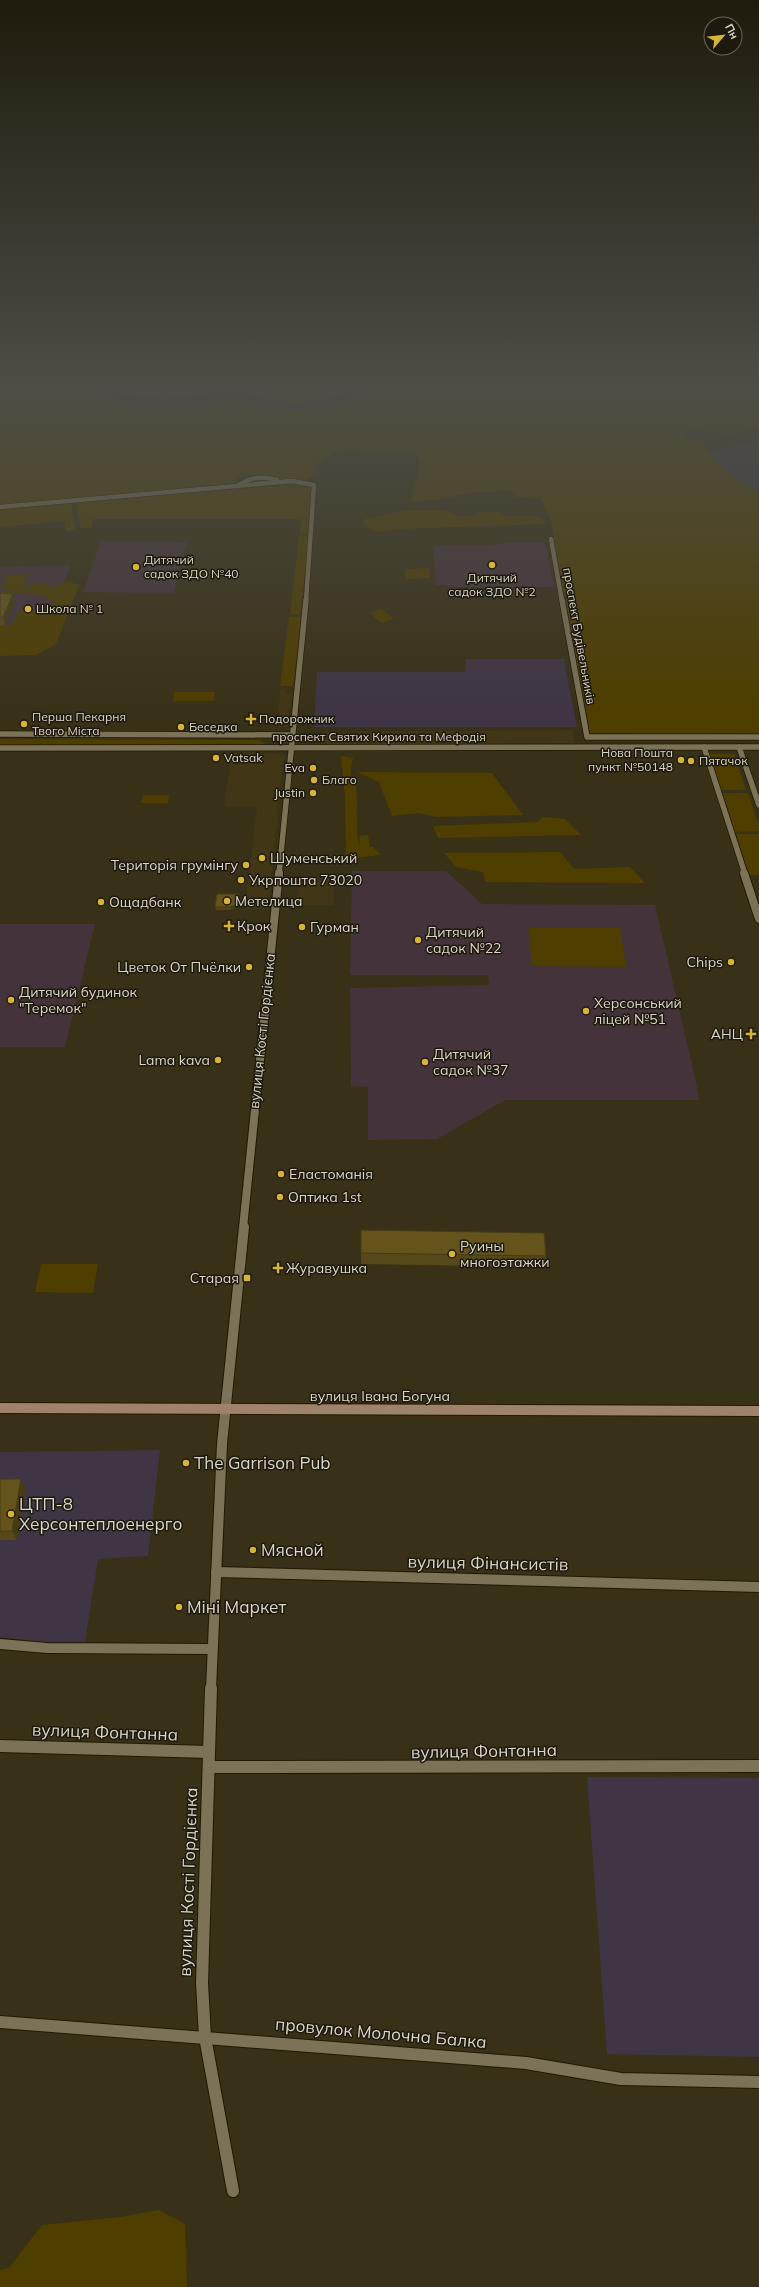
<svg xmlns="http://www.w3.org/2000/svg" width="759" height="2287" viewBox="0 0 759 2287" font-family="Mulish,sans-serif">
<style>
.built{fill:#413615}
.industrial{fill:#3f3544}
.education{fill:#45333c}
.green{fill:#4e3e00}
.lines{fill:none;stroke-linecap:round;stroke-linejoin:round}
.river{fill:#042246;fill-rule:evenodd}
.street-far4-casing{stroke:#201901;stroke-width:5.5}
.street-far3-casing{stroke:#201901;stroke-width:7}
.street-far2-casing{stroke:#201901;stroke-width:10}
.street-far1-casing{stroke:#201901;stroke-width:12}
.street-casing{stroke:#201901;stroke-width:14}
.secondary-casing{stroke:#201901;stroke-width:12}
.street-far4{stroke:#7b7257;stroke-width:4.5}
.street-far3{stroke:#7b7257;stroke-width:5.5}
.street-far2{stroke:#7b7257;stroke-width:8}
.street-far1{stroke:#7b7257;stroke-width:10}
.street{stroke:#7b7257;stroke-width:12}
.secondary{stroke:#9f826a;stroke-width:10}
.wall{fill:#564818}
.shaded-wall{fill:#463b14}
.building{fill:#64541c;stroke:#463b14}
.poi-dot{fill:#d8b434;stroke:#1d190e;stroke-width:1.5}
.labels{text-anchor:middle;stroke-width:3;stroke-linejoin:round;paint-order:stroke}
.far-poi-label{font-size:12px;fill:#dbd6c7;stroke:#1d190e;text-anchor:start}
.far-street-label{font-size:12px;fill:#dbd6c7;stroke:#1d190e}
.poi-label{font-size:14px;fill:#dbd6c7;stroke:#1d190e;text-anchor:start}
.street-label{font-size:14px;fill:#dbd6c7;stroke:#1d190e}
.near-poi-label{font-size:17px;fill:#dbd6c7;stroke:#1d190e;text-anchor:start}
.near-street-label{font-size:17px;fill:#dbd6c7;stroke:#1d190e}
</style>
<rect width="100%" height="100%" fill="#393117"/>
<!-- built -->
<g class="built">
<polygon points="280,691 286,691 286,694 291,694 288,727 277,727"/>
<polygon points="572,730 575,743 322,745 322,732"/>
<polygon points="232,753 284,754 268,909 245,909 257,807 224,806"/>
<polygon points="299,880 334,880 333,905 297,905"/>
</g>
<!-- industrial -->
<g class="industrial">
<polygon points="759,441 759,494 725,471 707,452"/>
<polygon points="465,659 564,659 577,727 314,727 317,672 466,672"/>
<polygon points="160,1450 148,1556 98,1559 85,1642 52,1643 0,1637 0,1452"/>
<polygon points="587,1777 759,1778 759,2057 607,2054"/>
</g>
<!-- education -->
<g class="education">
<polygon points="101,541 187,542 174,593 83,592"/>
<polygon points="507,542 545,542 554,587 455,587 452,585 436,585 433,546 491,546"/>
<polygon points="70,565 41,652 0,651 0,567"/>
<polygon points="352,871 446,871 482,904 655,905 700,1100 505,1100 437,1139 368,1140 368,1087 351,1086 350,988 489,985 488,975 350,975"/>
<polygon points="0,924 95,924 65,1047 0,1047"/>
</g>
<!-- green -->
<g class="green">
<path d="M0,391H759V428L737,433H719L687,428L682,439L703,441C714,466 737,479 759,494V734L590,733L551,521L541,499L516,497L510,491L477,492L440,499L411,502L420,464L417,453L343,451L332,453L322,463L314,464L313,476C309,477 305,480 300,480C279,483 258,469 236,478L235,485L0,505Z"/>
<polygon points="298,484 310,486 311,488 309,535 300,535 301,519 93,519 91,528 80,528 76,503"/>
<polygon points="71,503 75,529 66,532 65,521 0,527 0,509"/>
<polygon points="407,510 439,510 451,512 457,516 475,516 479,512 499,512 504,516 535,516 544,520 545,524 398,529 375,532 363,523 364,519"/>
<polygon points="299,536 309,536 300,615 290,614"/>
<polygon points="429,568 430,578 406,579 405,569"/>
<path d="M28,574L24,589L34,584H48L51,588L67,581L79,585L56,644L36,655L0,656V625H12L18,612L45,610L51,607L53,602C40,591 18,593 1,594L4,591L17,590H1L6,575Z"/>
<polygon points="382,609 394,619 381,623 370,613"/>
<polygon points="289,617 301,617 293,686 280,686"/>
<polygon points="174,692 215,692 213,701 173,701"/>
<polygon points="0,739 259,740 265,743 260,746 0,745"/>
<polygon points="709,754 734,754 746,790 721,790"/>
<path d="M341,756L353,758C352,763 350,771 351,777C353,780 355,781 356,785C358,805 354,828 360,847L359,836L368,835L370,847H373L381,855L346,859L345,797Z"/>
<polygon points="357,772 492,773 523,815 436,817 419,813 392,816 379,782"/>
<polygon points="722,793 748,793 759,825 759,831 735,832"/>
<polygon points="143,795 169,795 168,803 141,803"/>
<polygon points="542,817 565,819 581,835 438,838 433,826 538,822"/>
<polygon points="736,834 759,834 759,875 749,875"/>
<polygon points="560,852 574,869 630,867 645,883 485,882 483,872 456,867 444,853"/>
<polygon points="528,927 620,928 626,967 532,966"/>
<polygon points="41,1264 98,1264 93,1293 35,1292"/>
<polygon points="159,2210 185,2224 187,2287 0,2287 0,2270 9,2268 42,2225 120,2217"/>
</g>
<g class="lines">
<!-- river -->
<path class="river" d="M88,391C114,391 138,397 164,398C188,398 213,390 237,392C256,393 274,403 294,403C319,403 344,391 369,391L343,401L294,409L237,398L165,404L133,402L93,394Z"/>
<!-- street-far4 casing -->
<g class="street-far4-casing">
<g id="street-far4">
<path d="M238,486C250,476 263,476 277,480"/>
<polyline points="0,507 292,481 314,485 306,601"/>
<polyline points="551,539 562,601"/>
</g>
</g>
<!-- street-far3 casing -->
<g class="street-far3-casing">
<g id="street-far3">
<polyline points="562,600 587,737 759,737"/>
<polyline points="0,734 292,735"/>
<polyline points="704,747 745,874"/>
<polyline points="739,747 759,805"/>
<polyline points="0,748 759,747"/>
<polyline points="279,874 306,600"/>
</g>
</g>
<!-- street-far2 casing -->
<g class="street-far2-casing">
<g id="street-far2">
<polyline points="744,873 759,919"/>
<polyline points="243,1228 279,873"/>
</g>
</g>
<!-- street-far1 casing -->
<g class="street-far1-casing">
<g id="street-far1">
<polyline points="216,1572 759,1587"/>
<polyline points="0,1644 47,1648 212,1649"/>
<polyline points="211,1689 222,1444 244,1227"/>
</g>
</g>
<!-- street casing -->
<g class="street-casing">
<g id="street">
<polyline points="211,1688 202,1983 205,2037 233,2191"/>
<polyline points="0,1746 209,1752"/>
<polyline points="209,1767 759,1766"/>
<polyline points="0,2022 526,2063 621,2079 759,2082"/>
</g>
</g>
<!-- secondary casing -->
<g class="secondary-casing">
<polyline id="secondary" points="0,1408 759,1411"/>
</g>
<!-- street-far4 -->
<use href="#street-far4" class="street-far4"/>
<!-- street-far3 -->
<use href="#street-far3" class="street-far3"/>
<!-- street-far2 -->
<use href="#street-far2" class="street-far2"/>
<!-- street-far1 -->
<use href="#street-far1" class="street-far1"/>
<!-- street -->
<use href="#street" class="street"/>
<!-- secondary -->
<use href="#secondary" class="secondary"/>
</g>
<!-- wall -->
<g class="wall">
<polygon points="0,593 13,594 15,602 5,625 0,625"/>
<polygon points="238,894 237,907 231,910 216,910 215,907"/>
<polygon points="361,1253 546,1256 544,1267 361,1264"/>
<polygon points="0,1479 21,1479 26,1488 17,1540 0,1540"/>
</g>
<!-- shaded-wall -->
<g class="shaded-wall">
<polygon points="13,594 15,602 5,625 3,617"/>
<polygon points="238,894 237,907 231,910 231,907"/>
<polygon points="21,1479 26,1488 17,1540 12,1531"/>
</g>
<!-- building -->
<g class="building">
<polygon points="0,593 13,594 3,617 0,617"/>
<polygon points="217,894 238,894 237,904 231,907 215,907"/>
<polygon points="361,1230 544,1233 546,1256 361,1253"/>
<polygon points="0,1479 21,1479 12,1531 0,1531"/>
</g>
<!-- sky -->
<linearGradient id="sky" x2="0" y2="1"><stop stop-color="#1f1b0d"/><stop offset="0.55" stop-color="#4e4e47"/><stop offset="1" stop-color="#4e4e47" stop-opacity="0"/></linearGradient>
<rect width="759" height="711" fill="url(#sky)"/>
<!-- markers -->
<g class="poi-dot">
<circle cx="492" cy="565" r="4"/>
<circle cx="136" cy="567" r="4"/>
<circle cx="28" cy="609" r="4"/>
<path d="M249 713h4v4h4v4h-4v4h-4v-4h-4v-4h4z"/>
<circle cx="24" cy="724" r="4"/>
<circle cx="181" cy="727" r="4"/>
<circle cx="216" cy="758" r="4"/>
<circle cx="681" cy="760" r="4"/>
<circle cx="691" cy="761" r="4"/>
<circle cx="313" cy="768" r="4"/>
<circle cx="314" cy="780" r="4"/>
<circle cx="313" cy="793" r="4"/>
<circle cx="262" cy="858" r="4"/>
<circle cx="246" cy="865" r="4"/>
<circle cx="241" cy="880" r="4"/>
<circle cx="227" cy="901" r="4"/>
<circle cx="101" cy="902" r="4"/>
<path d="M227 920h4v4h4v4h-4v4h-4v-4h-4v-4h4z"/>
<circle cx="302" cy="927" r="4"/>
<circle cx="418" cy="940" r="4"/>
<circle cx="731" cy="962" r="4"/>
<circle cx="249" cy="967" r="4"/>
<circle cx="11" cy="1000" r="4"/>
<circle cx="586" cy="1011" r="4"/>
<path d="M749 1028h4v4h4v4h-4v4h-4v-4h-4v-4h4z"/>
<circle cx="218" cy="1060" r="4"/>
<circle cx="425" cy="1062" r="4"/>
<circle cx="281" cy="1174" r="4"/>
<circle cx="280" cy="1197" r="4"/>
<circle cx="452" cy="1254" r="4"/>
<path d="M276 1262h4v4h4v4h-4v4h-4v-4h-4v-4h4z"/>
<rect x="243" y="1274" width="8" height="8" rx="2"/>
<circle cx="186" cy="1463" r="4"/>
<circle cx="11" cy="1514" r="4"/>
<circle cx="253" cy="1550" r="4"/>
<circle cx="179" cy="1607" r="4"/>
</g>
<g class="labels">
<!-- far-poi labels -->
<g class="far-poi-label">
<text x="144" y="564">Дитячий<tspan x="144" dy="14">садок ЗДО №40</tspan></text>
<text x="492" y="582" text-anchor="middle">Дитячий<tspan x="492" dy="14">садок ЗДО №2</tspan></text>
<text x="36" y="613">Школа № 1</text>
<text x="32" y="721">Перша Пекарня<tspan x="32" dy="14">Твого Міста</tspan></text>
<text x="259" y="723">Подорожник</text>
<text x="189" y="731">Беседка</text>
<text x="673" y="757" text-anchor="end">Нова Пошта<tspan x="673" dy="14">пункт №50148</tspan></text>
<text x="224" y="762">Vatsak</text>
<text x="699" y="765">Пятачок</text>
<text x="305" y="772" text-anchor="end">Eva</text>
<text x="322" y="784">Благо</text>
<text x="305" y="797" text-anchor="end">Justin</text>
</g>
<!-- far-street labels -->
<g class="far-street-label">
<text transform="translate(579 636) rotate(80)" y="4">проспект Будівельників</text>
<text x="379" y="741">проспект Святих Кирила та Мефодія</text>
</g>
<!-- poi labels -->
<g class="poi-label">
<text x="270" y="863">Шуменський</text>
<text x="238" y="870" text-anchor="end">Територія грумінгу</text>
<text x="249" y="885">Укрпошта 73020</text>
<text x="235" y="906">Метелица</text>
<text x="109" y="907">Ощадбанк</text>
<text x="237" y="931">Крок</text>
<text x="310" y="932">Гурман</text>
<text x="426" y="937">Дитячий<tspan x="426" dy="16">садок №22</tspan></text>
<text x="723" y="967" text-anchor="end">Chips</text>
<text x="241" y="972" text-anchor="end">Цветок От Пчёлки</text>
<text x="19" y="997">Дитячий будинок<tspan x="19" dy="16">"Теремок"</tspan></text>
<text x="594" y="1008">Херсонський<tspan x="594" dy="16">ліцей №51</tspan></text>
<text x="743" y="1039" text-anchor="end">АНЦ</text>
<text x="433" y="1059">Дитячий<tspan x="433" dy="16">садок №37</tspan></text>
<text x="210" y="1065" text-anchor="end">Lama kava</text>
<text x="289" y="1179">Еластоманія</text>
<text x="288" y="1202">Оптика 1st</text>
<text x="460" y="1251">Руины<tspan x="460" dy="16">многоэтажки</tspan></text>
<text x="286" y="1273">Журавушка</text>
<text x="239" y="1283" text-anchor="end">Старая</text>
</g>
<!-- street labels -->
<g class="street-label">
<text transform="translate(262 1031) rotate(-84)" y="5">вулиця Кості Гордієнка</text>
<text x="380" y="1401">вулиця Івана Богуна</text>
</g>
<!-- near-poi labels -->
<g class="near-poi-label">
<text x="194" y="1469">The Garrison Pub</text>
<text x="19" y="1510">ЦТП-8<tspan x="19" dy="20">Херсонтеплоенерго</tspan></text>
<text x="261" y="1556">Мясной</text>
<text x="187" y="1613">Міні Маркет</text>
</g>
<!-- near-street labels -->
<g class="near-street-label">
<text transform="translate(488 1563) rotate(1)" y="6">вулиця Фінансистів</text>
<text transform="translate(105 1732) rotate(2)" y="6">вулиця Фонтанна</text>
<text transform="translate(484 1751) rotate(-1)" y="6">вулиця Фонтанна</text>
<text transform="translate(188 1882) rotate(-88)" y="6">вулиця Кості Гордієнка</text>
<text transform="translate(381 2033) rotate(5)" y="6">провулок Молочна Балка</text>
</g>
</g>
<!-- north arrow -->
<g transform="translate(723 36) rotate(62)"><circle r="19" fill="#1d190e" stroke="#696558"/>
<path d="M0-3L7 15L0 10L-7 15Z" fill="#d8b434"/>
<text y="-6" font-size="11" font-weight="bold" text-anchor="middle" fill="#dbd6c7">Пн</text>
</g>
</svg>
